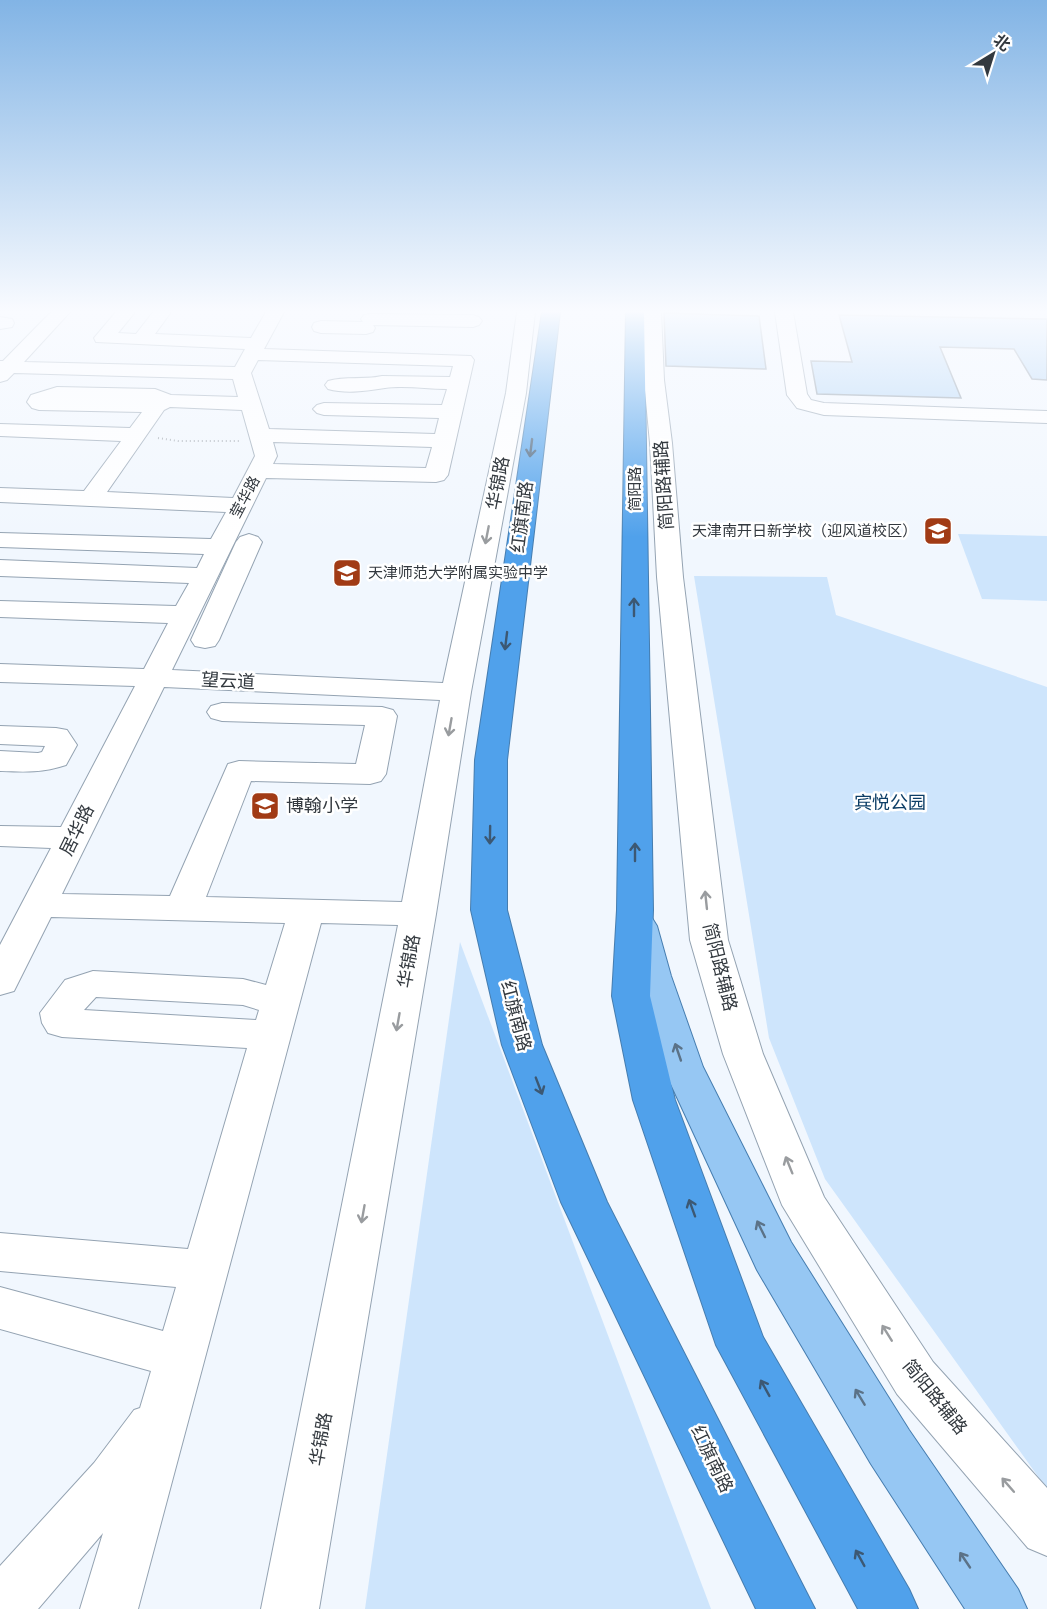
<svg xmlns="http://www.w3.org/2000/svg" width="1047" height="1609" viewBox="0 0 1047 1609" font-family="Jost,'Noto Sans SC',sans-serif">
<style>
.green{fill:#cee5fc}
.building{fill:#b0d4f7;stroke:#8392a1;stroke-width:1.5}
.lines{fill:none;stroke-linecap:round;stroke-linejoin:round}
.minor-casing{stroke:#94a3b2;stroke-width:2}
.major-casing{stroke:#467daf;stroke-width:2}
.highway-casing{stroke:#467daf;stroke-width:2}
.path{stroke:#9fa5ac;stroke-width:2;stroke-dasharray:1 3;stroke-linecap:butt}
.minor{fill:#fff;fill-rule:evenodd}
.major{fill:#96c7f3;fill-rule:evenodd}
.highway{fill:#50a1eb;fill-rule:evenodd}
.oneway{stroke:#3c5873}
.oneway2{stroke:#999c9f}
.oneway3{stroke:#5b7287}
.labels{text-anchor:middle;stroke-width:5;stroke-linejoin:round;paint-order:stroke}
.far-street-label{font-size:15px;fill:#33393f;stroke:#fff}
.far-poi-label{font-size:15px;fill:#33393f;stroke:#fff;text-anchor:end}
.street-label{font-size:18px;fill:#33393f;stroke:#fff}
.park-label{font-size:18px;fill:#0d3e66;stroke:#fff}
.poi-label{font-size:18px;fill:#33393f;stroke:#fff;text-anchor:start}
</style>
<rect width="100%" height="100%" fill="#f1f7fe"/>
<!-- green -->
<g class="green">
<polygon points="958,534 1047,536 1047,601 982,599"/>
<polygon points="694,576 827,577 836,615 1047,687 1047,1489 825,1179 769,1038"/>
<polygon points="460,942 711,1609 365,1609"/>
</g>
<!-- building -->
<g class="building">
<polygon points="664,313 759,316 766,369 666,366"/>
<polygon points="839,315 1047,319 1047,380 1032,379 1014,349 940,347 961,398 817,394 811,361 852,362"/>
</g>
<g class="lines">
<!-- minor casing -->
<g class="minor-casing">
<g id="minor">
<path d="M51,312H70L24,362L235,367L245,349L96,342L94,338L116,312H135L118,333L136,334L153,312H171L155,334L251,338L266,312H284L264,349L471,356L474,360L448,475L444,480L436,482L266,478L172,670L443,683L506,393L517,312H535L526,393L471,692L436,914L319,1609H261L398,925L321,923L138,1609H80L103,1533L38,1609H0V1566L94,1463L134,1410L140,1408L151,1371L0,1329V1287L163,1331L176,1287L0,1271V1233L188,1249L247,1048L62,1037L48,1033L42,1023L40,1013L65,980L93,971L243,979L266,985L285,923L51,917L14,991L0,995V945L51,848L0,846V826L61,827L135,686L0,682V664L144,669L168,623L0,617V601L176,606L189,583L0,576V560L197,568L204,554L0,547V533L211,539L226,512L0,502V488L84,491L121,441L0,436V424L130,428L142,412L39,410L32,408L27,402L31,395L57,387L155,389L171,395L238,397L233,379L14,373L7,380L0,382V361H3ZM258,360L453,366L450,377L382,376C364,380 346,376 328,381L325,385L328,389C346,394 367,391 385,388C404,385 427,389 447,389L442,405L324,403L317,405L313,409L317,413L324,415L439,418L435,434L269,429L251,373ZM170,407L242,410L255,456L233,498L107,492L164,410ZM273,442L432,447L426,468L273,464L277,456ZM164,687L440,700L402,902L206,897L251,781L370,784L381,781L386,774L397,716L393,710L382,707L222,703L211,706L207,712L211,718L222,721L365,725L356,764L239,761L228,764L170,896L62,894ZM96,997L243,1005L259,1010L256,1020L84,1010Z"/>
<polygon points="643,312 661,312 664,380 672,443 683,577 728,940 763,1054 824,1197 933,1362 1047,1488 1047,1556 1028,1548 897,1394 782,1205 723,1054 690,940 657,577 650,443 644,380"/>
<polygon points="775,312 793,312 807,394 811,400 824,403 1047,411 1047,423 824,415 797,408 787,395"/>
<polygon points="370,314 473,315 479,317 482,321 479,325 473,327 373,325 375,328 373,332 366,334 321,333 314,331 312,327 314,323 321,321 363,322 361,319 364,315"/>
<polygon points="0,317 12,319 14,323 12,327 0,329"/>
<polygon points="249,534 258,537 262,542 219,640 215,646 205,648 195,646 191,640 236,542 240,537"/>
<path d="M0,726L56,728L67,730L77,745L66,765C42,773 25,772 0,771V751L38,753L42,752L45,746L0,744Z"/>
</g>
</g>
<!-- major casing -->
<g class="major-casing">
<polygon id="major" points="639,914 652,918 657,926 671,976 703,1067 791,1242 909,1430 1018,1589 1027,1609 965,1609 871,1464 757,1270 663,1067 633,976 621,926 626,918"/>
</g>
<!-- highway casing -->
<g class="highway-casing">
<g id="highway">
<polygon points="542,312 560,312 507,760 507,910 542,1045 607,1202 815,1609 756,1609 561,1202 502,1045 471,910 475,760"/>
<polygon points="626,312 644,312 653,910 650,996 675,1100 763,1337 909,1589 918,1609 858,1609 716,1345 633,1100 612,996 617,910"/>
</g>
</g>
<!-- path -->
<polyline class="path" points="158,438 178,441 240,441"/>
<!-- minor -->
<use href="#minor" class="minor"/>
<!-- major -->
<use href="#major" class="major"/>
<!-- highway -->
<use href="#highway" class="highway"/>
</g>
<!-- one-way arrows -->
<defs><path id="oneway-shaft" d="M-6 0H5M1.5-3L5.5 0L1.5 3" fill="none" stroke-width="1.6" stroke-linecap="round" stroke-linejoin="round" transform="scale(1.5)"/></defs>
<g class="oneway">
<use href="#oneway-shaft" transform="translate(531 448) rotate(97)"/>
<use href="#oneway-shaft" transform="translate(634 607) rotate(-90)"/>
<use href="#oneway-shaft" transform="translate(506 641) rotate(97)"/>
<use href="#oneway-shaft" transform="translate(490 835) rotate(91)"/>
<use href="#oneway-shaft" transform="translate(635 852) rotate(-90)"/>
<use href="#oneway-shaft" transform="translate(539 1086) rotate(69)"/>
<use href="#oneway-shaft" transform="translate(692 1208) rotate(-110)"/>
<use href="#oneway-shaft" transform="translate(765 1388) rotate(-119)"/>
<use href="#oneway-shaft" transform="translate(860 1558) rotate(-119)"/>
</g>
<g class="oneway2">
<use href="#oneway-shaft" transform="translate(487 535) rotate(101)"/>
<use href="#oneway-shaft" transform="translate(450 727) rotate(100)"/>
<use href="#oneway-shaft" transform="translate(706 900) rotate(-96)"/>
<use href="#oneway-shaft" transform="translate(398 1022) rotate(100)"/>
<use href="#oneway-shaft" transform="translate(789 1165) rotate(-112)"/>
<use href="#oneway-shaft" transform="translate(363 1214) rotate(100)"/>
<use href="#oneway-shaft" transform="translate(887 1333) rotate(-122)"/>
<use href="#oneway-shaft" transform="translate(1008 1485) rotate(-131)"/>
</g>
<g class="oneway3">
<use href="#oneway-shaft" transform="translate(678 1052) rotate(-109)"/>
<use href="#oneway-shaft" transform="translate(761 1229) rotate(-116)"/>
<use href="#oneway-shaft" transform="translate(860 1397) rotate(-121)"/>
<use href="#oneway-shaft" transform="translate(965 1560) rotate(-124)"/>
</g>
<!-- sky -->
<linearGradient id="sky" x2="0" y2="1"><stop stop-color="#82b4e5"/><stop offset="0.58" stop-color="#f9fbff"/><stop offset="1" stop-color="#f9fbff" stop-opacity="0"/></linearGradient>
<rect width="1047" height="537" fill="url(#sky)"/>
<!-- icons -->
<defs>
<g id="school-square" transform="scale(1.5)"><rect x="-9" y="-9" width="18" height="18" rx="4" fill="#a13b15" stroke="#fff"/><path d="M0-5L7-2L0 1L-7-2ZM-4 1L0 2.5L4 1V4Q0 6-4 4Z" fill="#fff"/></g>
<g id="university-square" transform="scale(1.5)"><rect x="-9" y="-9" width="18" height="18" rx="4" fill="#a13b15" stroke="#fff"/><path d="M0-5L7-2L0 1L-7-2ZM-4 1L0 2.5L4 1V4Q0 6-4 4Z" fill="#fff"/></g>
</defs>
<g fill-rule="evenodd">
<use href="#school-square" x="938" y="531"/>
<use href="#university-square" x="347" y="573"/>
<use href="#school-square" x="265" y="806"/>
</g>
<g class="labels">
<!-- far-street labels -->
<g class="far-street-label">
<text transform="translate(635 489) rotate(-90)" y="5">简阳路</text>
<text transform="translate(245 497) rotate(-62)" y="5">莹华路</text>
</g>
<!-- far-poi labels -->
<g class="far-poi-label">
<text x="917" y="536">天津南开日新学校（迎风道校区）</text>
<text x="368" y="578" text-anchor="start">天津师范大学附属实验中学</text>
</g>
<!-- street labels -->
<g class="street-label">
<text transform="translate(498 483) rotate(-79)" y="6">华锦路</text>
<text transform="translate(664 485) rotate(-94)" y="6">简阳路辅路</text>
<text transform="translate(522 517) rotate(-83)" y="6">红旗南路</text>
<text transform="translate(228 681) rotate(3)" y="6">望云道</text>
<text transform="translate(77 830) rotate(-64)" y="6">居华路</text>
<text transform="translate(409 961) rotate(-80)" y="6">华锦路</text>
<text transform="translate(720 967) rotate(76)" y="6">简阳路辅路</text>
<text transform="translate(516 1016) rotate(75)" y="6">红旗南路</text>
<text transform="translate(935 1397) rotate(51)" y="6">简阳路辅路</text>
<text transform="translate(321 1439) rotate(-80)" y="6">华锦路</text>
<text transform="translate(712 1459) rotate(64)" y="6">红旗南路</text>
</g>
<!-- park labels -->
<g class="park-label">
<text x="890" y="809">宾悦公园</text>
</g>
<!-- poi labels -->
<g class="poi-label">
<text x="286" y="812">博翰小学</text>
</g>
</g>
<!-- north arrow -->
<g transform="translate(993 54) rotate(38)" stroke="#ffffff" stroke-width="4.5" paint-order="stroke">
<path d="M0-4.5L10 22L0 15L-10 22Z" fill="#33393f"/>
<text y="-9" font-size="16" font-weight="bold" text-anchor="middle" fill="#33393f">北</text>
</g>
</svg>
